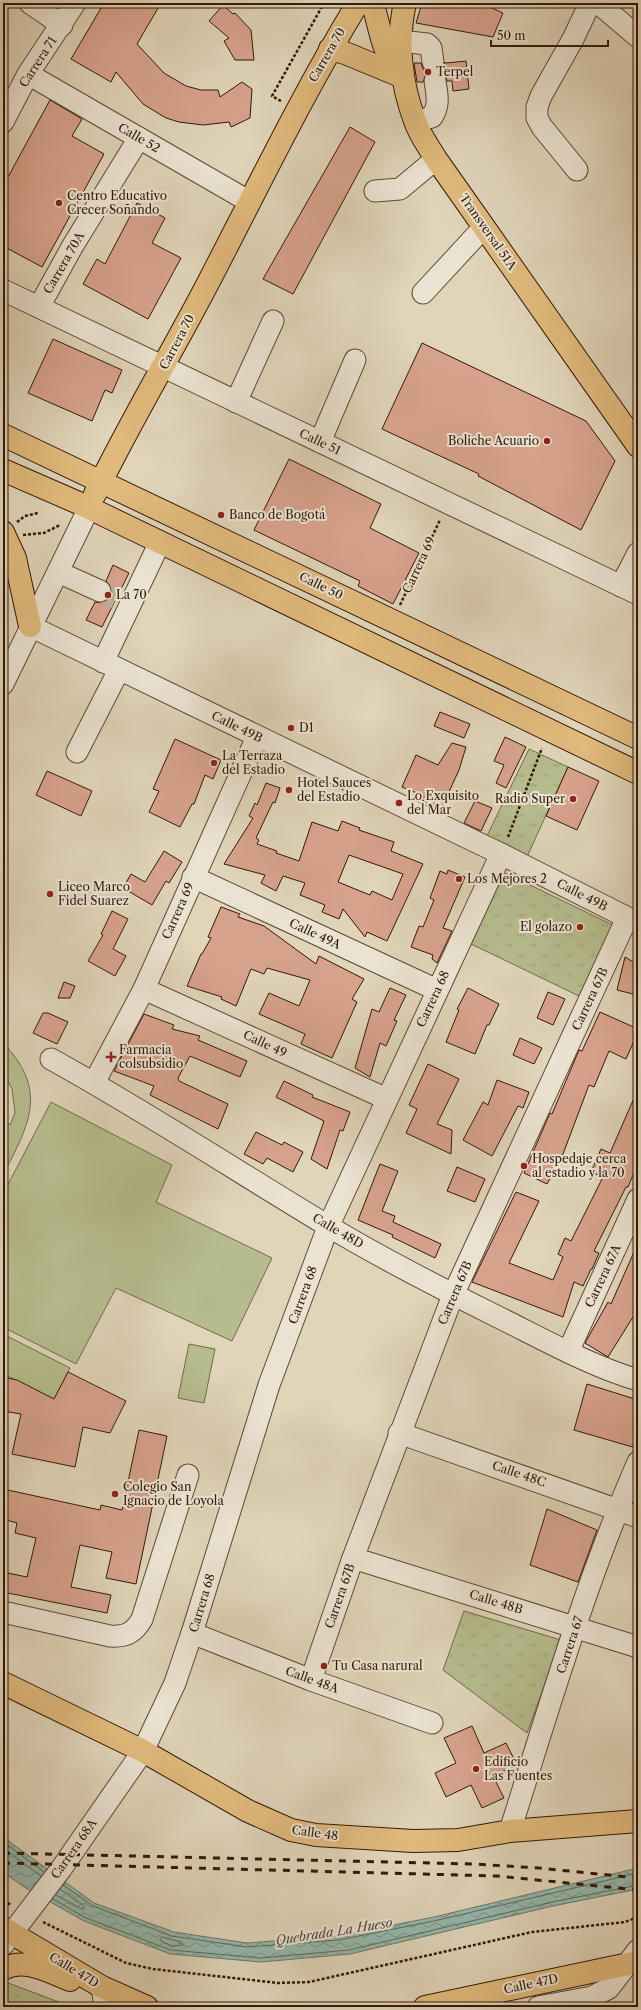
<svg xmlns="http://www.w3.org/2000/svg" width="641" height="2010" viewBox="0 0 641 2010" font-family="'Libre Caslon Text',serif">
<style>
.park{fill:url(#park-tufts);stroke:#746a4a}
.pitch{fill:#b6bc8d;stroke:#746a4a}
.water{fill:url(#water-waves);stroke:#6d786a}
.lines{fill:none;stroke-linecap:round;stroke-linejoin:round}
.shore{stroke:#63685a;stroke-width:1}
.building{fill:#d7a28c;stroke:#321907;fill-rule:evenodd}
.minor-tunnel{stroke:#bdaf95;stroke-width:21;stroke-dasharray:21 10;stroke-linecap:butt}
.minor-casing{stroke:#5e4834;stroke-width:23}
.major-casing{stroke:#321907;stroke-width:24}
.path{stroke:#321907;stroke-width:2.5;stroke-dasharray:3 2;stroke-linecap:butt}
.minor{stroke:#ebe3d2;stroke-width:21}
.major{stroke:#e0ba7c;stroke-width:22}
.rail{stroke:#321907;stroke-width:3;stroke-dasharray:7 7;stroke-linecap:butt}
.poi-dot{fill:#8f2418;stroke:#ebe3d2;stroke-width:1.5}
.labels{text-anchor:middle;stroke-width:4;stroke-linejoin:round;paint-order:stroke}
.street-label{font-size:12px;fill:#321907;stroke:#ebe3d2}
.poi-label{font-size:12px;fill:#321907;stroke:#ebe3d2;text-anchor:start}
.water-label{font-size:13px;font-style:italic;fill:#4f4939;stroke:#ebe3d2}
</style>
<defs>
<pattern id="park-tufts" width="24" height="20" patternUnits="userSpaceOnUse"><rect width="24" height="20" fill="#b6bc8d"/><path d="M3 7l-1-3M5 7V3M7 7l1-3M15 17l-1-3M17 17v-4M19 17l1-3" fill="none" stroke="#9da178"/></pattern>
<pattern id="water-waves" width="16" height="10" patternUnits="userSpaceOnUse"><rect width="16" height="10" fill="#94b8ac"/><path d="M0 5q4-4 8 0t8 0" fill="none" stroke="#79958a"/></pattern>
</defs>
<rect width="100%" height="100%" fill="#e0d4b9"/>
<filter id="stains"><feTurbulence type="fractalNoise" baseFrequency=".005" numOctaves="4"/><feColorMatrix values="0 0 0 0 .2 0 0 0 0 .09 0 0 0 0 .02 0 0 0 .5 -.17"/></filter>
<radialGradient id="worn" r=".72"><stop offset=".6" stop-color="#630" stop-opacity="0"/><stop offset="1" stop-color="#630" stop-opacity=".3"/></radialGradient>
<!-- park -->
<g class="park">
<polygon points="529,749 568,767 526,859 485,840"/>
<polygon points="501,871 617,927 583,998 467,942"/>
<polygon points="464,1611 561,1640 527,1733 443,1670"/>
<polygon points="3,1981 72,2007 3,2007"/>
</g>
<!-- pitch -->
<g class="pitch">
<path d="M3,1043C49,1090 29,1125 3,1175V1121L10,1125L15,1113L12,1089L3,1071Z"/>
<polygon points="51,1102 172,1165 156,1202 272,1258 232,1341 116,1288 76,1364 3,1327 3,1194"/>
<polygon points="3,1334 70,1368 54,1399 3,1374"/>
<polygon points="189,1344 215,1349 204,1403 178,1398"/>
</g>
<!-- water -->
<polygon class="water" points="3,1837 94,1903 174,1932 247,1943 338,1936 434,1917 638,1868 638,1889 553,1906 350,1954 261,1962 170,1954 84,1921 24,1887 3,1872"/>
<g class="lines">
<!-- shore -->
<g class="shore">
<polyline points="3,1842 44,1872"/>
<polyline points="3,1848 41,1876"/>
<polyline points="63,1885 93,1906 172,1936 247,1947 339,1940 434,1921 638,1873"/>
<polyline points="56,1895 82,1909 84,1909 84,1906 60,1889"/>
<polyline points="53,1899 86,1918 171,1950 261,1958 349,1950 552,1902 638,1885"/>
<polygon points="162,1937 181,1942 183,1945 172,1946 161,1941 160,1939"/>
</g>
</g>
<!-- building -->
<g class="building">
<polygon points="104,3 161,3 137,44 164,73 186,86 201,90 218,90 220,97 242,82 252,89 250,118 231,127 229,122 203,125 179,122 166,118 143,104 116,72 111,82 71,59"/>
<polygon points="422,3 481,3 503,13 493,37 416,23"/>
<polygon points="223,5 233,14 235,13 251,30 254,60 235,60 224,41 229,38 209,21"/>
<polygon points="466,61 469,89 453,91 452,81 447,81 445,74 441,71 445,62 446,63"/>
<polygon points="414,63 421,63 423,69 427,72 423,82 417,82"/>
<polygon points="50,100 82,119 72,136 104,154 42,267 3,246 3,174 8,177"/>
<polygon points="350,127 375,142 293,294 263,279"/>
<polygon points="137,203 165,218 152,243 181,258 148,319 83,284 97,259 105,264"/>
<polygon points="53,339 122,370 112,393 105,390 92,421 28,393"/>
<polygon points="422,343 586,421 615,461 581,530 478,476 479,474 382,429"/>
<polygon points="289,459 381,504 370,528 419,553 393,604 358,586 360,581 254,530"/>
<polygon points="113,565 129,573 102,627 86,620 95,602 102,603 111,596 112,589 106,581"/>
<polygon points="440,712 470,724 464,738 434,726"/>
<polygon points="505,737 526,747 506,788 496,783 504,765 494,761"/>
<polygon points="175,739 221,760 213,779 205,775 194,804 192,804 180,827 149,812 159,791 153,789"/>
<polygon points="452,743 466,747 459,770 441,809 422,800 424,796 402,787 416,755 438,765"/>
<polygon points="568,767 599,781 577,830 546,816"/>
<polygon points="47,771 92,791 81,816 36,795"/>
<path d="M266,783L280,788L275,803L273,802L256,838L259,840L257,844L277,851L276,853L299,861L312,822L338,831L342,821L360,828L359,830L394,842L391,851L423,864L387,941L367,932L365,937L343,909L339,919L322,912L325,905L300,895L305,883L283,876L276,891L261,883L265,875L224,864L253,818L249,816L255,803L257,805ZM349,855L403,874L392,900L372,891L370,895L338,882Z"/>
<polygon points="475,801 492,808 481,831 464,823"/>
<polygon points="164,851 182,862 169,883 166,881 152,905 123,888 131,874 145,882"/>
<polygon points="448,870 465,877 443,928 452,931 437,963 432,959 433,955 411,947 419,926 423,927 434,900 430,898 440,871 447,874"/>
<polygon points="221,907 240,914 238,917 264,926 316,964 319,956 364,979 352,999 357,1002 332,1058 301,1044 305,1034 259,1014 269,993 299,1006 310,980 267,968 264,974 251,969 236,1006 221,999 222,997 187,986 201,954 202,954 211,938 208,937"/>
<polygon points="112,911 128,919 113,949 126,956 115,976 88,961 103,935 101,934"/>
<polygon points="625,957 638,965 638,976 633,994 617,990"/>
<polygon points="64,982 75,986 70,998 58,998"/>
<polygon points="390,988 406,995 394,1020 397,1021 386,1046 380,1043 370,1077 355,1068 372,1009 379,1012"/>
<polygon points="468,988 499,1004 489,1025 487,1025 475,1054 446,1042 459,1010 457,1009"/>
<polygon points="548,992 565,999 553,1025 537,1018"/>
<polygon points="600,1012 638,1029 638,1032 626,1059 609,1051 594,1087 589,1085 563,1154 547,1184 524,1173 550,1113 552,1114 579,1050 582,1051"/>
<polygon points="43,1013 48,1013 68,1022 57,1044 33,1033"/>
<polygon points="144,1014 174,1025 172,1029 200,1036 198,1040 247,1061 240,1077 190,1056 178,1078 179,1081 228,1104 218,1129 150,1095 154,1086 114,1071"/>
<polygon points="520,1038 542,1048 534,1064 513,1055"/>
<polygon points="428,1064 459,1079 437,1124 452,1130 451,1154 406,1133 417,1109 409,1105"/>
<polygon points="497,1080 529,1092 523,1108 518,1106 492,1156 463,1140 483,1102 488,1105"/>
<polygon points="284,1081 313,1095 312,1097 350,1112 343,1131 340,1130 327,1169 311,1159 324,1121 276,1097"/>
<polygon points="638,1089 638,1163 628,1187 626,1187 594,1251 599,1253 592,1269 591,1269 583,1286 574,1282 563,1317 472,1282 516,1192 539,1201 509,1263 553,1280 563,1257 558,1254 565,1238 571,1241 603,1177 591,1172 601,1149 610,1153"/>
<polygon points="256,1132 282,1145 284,1142 303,1152 293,1172 267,1158 263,1164 244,1154"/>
<polygon points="380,1164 398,1171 382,1211 395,1216 393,1222 441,1244 435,1258 392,1237 393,1235 358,1220"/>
<polygon points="457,1167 485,1179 475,1202 447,1191"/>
<polygon points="638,1243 638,1309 608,1357 585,1343 608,1302 611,1304"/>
<polygon points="68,1372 126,1401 110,1433 83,1427 75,1467 12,1454 21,1414 3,1411 3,1377 17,1380 54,1399"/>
<polygon points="587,1384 638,1400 638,1441 636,1448 574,1430"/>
<polygon points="139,1430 167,1436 136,1584 106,1578 112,1552 80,1545 71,1587 111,1595 107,1613 3,1592 3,1572 27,1577 36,1538 15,1533 17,1523 3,1519 3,1489 100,1510 101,1505 122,1510"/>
<polygon points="547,1509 597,1530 578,1582 530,1565"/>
<polygon points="472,1726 484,1753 506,1743 517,1765 493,1776 504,1798 482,1808 471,1785 446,1797 435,1773 456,1763 444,1738"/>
</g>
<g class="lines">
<!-- minor-tunnel -->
<polyline class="minor-tunnel" points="100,591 116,599"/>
<!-- minor casing -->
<g class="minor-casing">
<g id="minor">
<polyline points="30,3 62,25"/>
<polyline points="598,3 638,37"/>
<polyline points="400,41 427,44 431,48 433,62"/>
<polyline points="28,74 250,202"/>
<polyline points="3,122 28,74 75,3"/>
<path d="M415,122L432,117C440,105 437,95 435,81"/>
<polyline points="577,170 542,127 537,118 537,107 541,96 573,39 590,3"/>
<polyline points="375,191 400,189 436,159"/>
<polyline points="3,290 638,594"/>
<polyline points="423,293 484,227"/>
<polyline points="39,307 72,247 139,138"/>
<polyline points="236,402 273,321"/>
<polyline points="320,442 355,360"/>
<polyline points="58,572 100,591"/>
<polyline points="621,586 638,553"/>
<polyline points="30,626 501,854 638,923"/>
<polyline points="103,662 160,542"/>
<polyline points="3,684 89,508"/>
<polyline points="77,752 119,670"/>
<polyline points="193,877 437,990"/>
<polyline points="144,989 387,1099"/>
<path d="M51,1059C145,1111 235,1170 328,1226C381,1258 438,1287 494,1315C541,1338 588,1365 638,1380"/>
<polyline points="94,1083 144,989 257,737"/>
<polyline points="568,1352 638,1199"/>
<polyline points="399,1433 638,1517"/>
<polyline points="353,1558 638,1647"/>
<path d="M3,1612L110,1636C126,1637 134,1633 142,1619L188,1475"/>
<polyline points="192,1633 311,1680 432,1723"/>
<polyline points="311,1680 353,1558 453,1295 627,918"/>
<path d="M510,1831C549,1707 586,1581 638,1462"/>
<polyline points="3,1945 61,1869 143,1751 175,1683 192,1633 269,1385 328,1227 501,854"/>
<polyline points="102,1987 105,2007"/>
<polyline points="538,2007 592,1997 609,1988 638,1950"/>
</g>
</g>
<!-- major casing -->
<g class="major-casing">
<g id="major">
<path d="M372,3L374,8C382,37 382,52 403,76"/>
<path d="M405,3C396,42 401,84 415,121C419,134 429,147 436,159L638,446"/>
<polyline points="330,49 345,53 403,77"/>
<polyline points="3,435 638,738"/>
<polyline points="3,470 81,504 638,773"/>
<path d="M95,494C130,422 171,354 208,283C257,189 303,93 358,3"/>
<polyline points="3,532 15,558 30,626"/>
<polyline points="3,1683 143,1751 248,1811 291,1830 316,1835 413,1841 458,1840 510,1831 638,1821"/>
<polyline points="3,1928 102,1987 147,2007"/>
<path d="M3,1969C25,1957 49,1972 70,1980"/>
<polyline points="425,2007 638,1962"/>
</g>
</g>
<!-- path -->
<g class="path">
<polyline points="281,101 272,96 324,3"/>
<polyline points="17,522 25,516 38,513"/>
<polyline points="23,535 44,533 60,525"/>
<polyline points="400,605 440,520"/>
<polyline points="508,837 542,748"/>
<polyline points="3,1901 12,1905"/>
<polyline points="43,1922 126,1963 153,1969 278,1983 309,1982 532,1932 625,1922 638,1917"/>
</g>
<!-- minor -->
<use href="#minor" class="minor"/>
<!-- major -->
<use href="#major" class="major"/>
<!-- rail -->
<g class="rail">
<polyline points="3,1853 473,1864 539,1868 638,1878"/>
<polyline points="3,1863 497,1876 638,1890"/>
</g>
</g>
<!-- markers -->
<g class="poi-dot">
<circle cx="428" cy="72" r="4"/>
<circle cx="59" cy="203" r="4"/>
<circle cx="547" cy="441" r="4"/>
<circle cx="221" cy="515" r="4"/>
<circle cx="108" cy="595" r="4"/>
<circle cx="291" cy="728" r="4"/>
<circle cx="214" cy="763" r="4"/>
<circle cx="289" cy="790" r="4"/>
<circle cx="573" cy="799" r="4"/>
<circle cx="399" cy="803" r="4"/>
<circle cx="459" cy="879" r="4"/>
<circle cx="50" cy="894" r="4"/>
<circle cx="580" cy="927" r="4"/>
<path d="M109 1051h4v4h4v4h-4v4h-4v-4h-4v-4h4z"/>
<circle cx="524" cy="1166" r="4"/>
<circle cx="115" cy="1494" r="4"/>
<circle cx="324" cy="1666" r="4"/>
<circle cx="476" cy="1769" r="4"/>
</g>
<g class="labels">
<!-- street labels -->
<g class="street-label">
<text transform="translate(327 55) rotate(-60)" y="4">Carrera 70</text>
<text transform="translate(38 62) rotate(-57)" y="4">Carrera 71</text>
<text transform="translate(139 138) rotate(30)" y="4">Calle 52</text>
<text transform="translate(488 232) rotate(55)" y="4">Transversal 51A</text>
<text transform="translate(64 263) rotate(-60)" y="4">Carrera 70A</text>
<text transform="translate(177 342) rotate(-62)" y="4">Carrera 70</text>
<text transform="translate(320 442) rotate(25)" y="4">Calle 51</text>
<text transform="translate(419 565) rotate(-65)" y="4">Carrera 69</text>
<text transform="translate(321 586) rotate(26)" y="4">Calle 50</text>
<text transform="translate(237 727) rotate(26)" y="4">Calle 49B</text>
<text transform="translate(582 895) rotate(27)" y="4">Calle 49B</text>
<text transform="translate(178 911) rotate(-66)" y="4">Carrera 69</text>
<text transform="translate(315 934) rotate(25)" y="4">Calle 49A</text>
<text transform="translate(433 999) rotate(-65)" y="4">Carrera 68</text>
<text transform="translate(590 999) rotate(-65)" y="4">Carrera 67B</text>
<text transform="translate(265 1044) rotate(25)" y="4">Calle 49</text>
<text transform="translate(338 1231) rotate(30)" y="4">Calle 48D</text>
<text transform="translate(603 1276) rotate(-65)" y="4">Carrera 67A</text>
<text transform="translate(455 1293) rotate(-67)" y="4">Carrera 67B</text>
<text transform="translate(303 1295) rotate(-70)" y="4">Carrera 68</text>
<text transform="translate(519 1474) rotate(19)" y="4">Calle 48C</text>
<text transform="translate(340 1596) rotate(-71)" y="4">Carrera 67B</text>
<text transform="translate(496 1602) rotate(17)" y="4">Calle 48B</text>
<text transform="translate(202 1603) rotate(-73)" y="4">Carrera 68</text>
<text transform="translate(570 1645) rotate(-72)" y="4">Carrera 67</text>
<text transform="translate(312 1680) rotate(20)" y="4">Calle 48A</text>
<text transform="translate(315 1833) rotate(8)" y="4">Calle 48</text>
<text transform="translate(74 1849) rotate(-55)" y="4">Carrera 68A</text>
<text transform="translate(74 1970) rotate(31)" y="4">Calle 47D</text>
<text transform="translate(531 1984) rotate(-12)" y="4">Calle 47D</text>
</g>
<!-- poi labels -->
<g class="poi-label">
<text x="436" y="76">Terpel</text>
<text x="67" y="200">Centro Educativo<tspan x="67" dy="14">Crecer Soñando</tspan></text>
<text x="539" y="445" text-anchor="end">Boliche Acuario</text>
<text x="229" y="519">Banco de Bogotá</text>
<text x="116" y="599">La 70</text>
<text x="299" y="732">D1</text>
<text x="222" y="760">La Terraza<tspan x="222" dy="14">del Estadio</tspan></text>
<text x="297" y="787">Hotel Sauces<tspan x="297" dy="14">del Estadio</tspan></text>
<text x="407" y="800">Lo Exquisito<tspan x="407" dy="14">del Mar</tspan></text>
<text x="565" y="803" text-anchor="end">Radio Super</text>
<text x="467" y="883">Los Mejores 2</text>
<text x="58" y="891">Liceo Marco<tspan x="58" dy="14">Fidel Suarez</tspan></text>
<text x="572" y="931" text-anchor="end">El golazo</text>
<text x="119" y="1054">Farmacia<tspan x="119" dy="14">colsubsidio</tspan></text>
<text x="532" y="1163">Hospedaje cerca<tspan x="532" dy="14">al estadio y la 70</tspan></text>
<text x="123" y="1491">Colegio San<tspan x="123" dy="14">Ignacio de Loyola</tspan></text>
<text x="332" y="1670">Tu Casa narural</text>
<text x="484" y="1766">Edificio<tspan x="484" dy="14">Las Fuentes</tspan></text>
</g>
<!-- water labels -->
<g class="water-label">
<text transform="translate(334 1931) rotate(-9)" y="5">Quebrada La Hueso</text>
</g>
</g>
<!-- margin -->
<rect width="641" height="2010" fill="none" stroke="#e0d4b9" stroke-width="16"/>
<rect x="4" y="4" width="633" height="2002" fill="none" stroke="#321907" stroke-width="2"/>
<rect x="8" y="8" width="625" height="1994" fill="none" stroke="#321907"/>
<!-- scale -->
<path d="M491 40v6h117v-6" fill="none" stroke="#321907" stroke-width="2"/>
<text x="497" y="40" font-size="12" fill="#321907" stroke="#ebe3d2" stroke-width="3" paint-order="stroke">50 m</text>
<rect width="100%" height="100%" filter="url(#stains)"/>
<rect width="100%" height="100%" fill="url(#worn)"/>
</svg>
